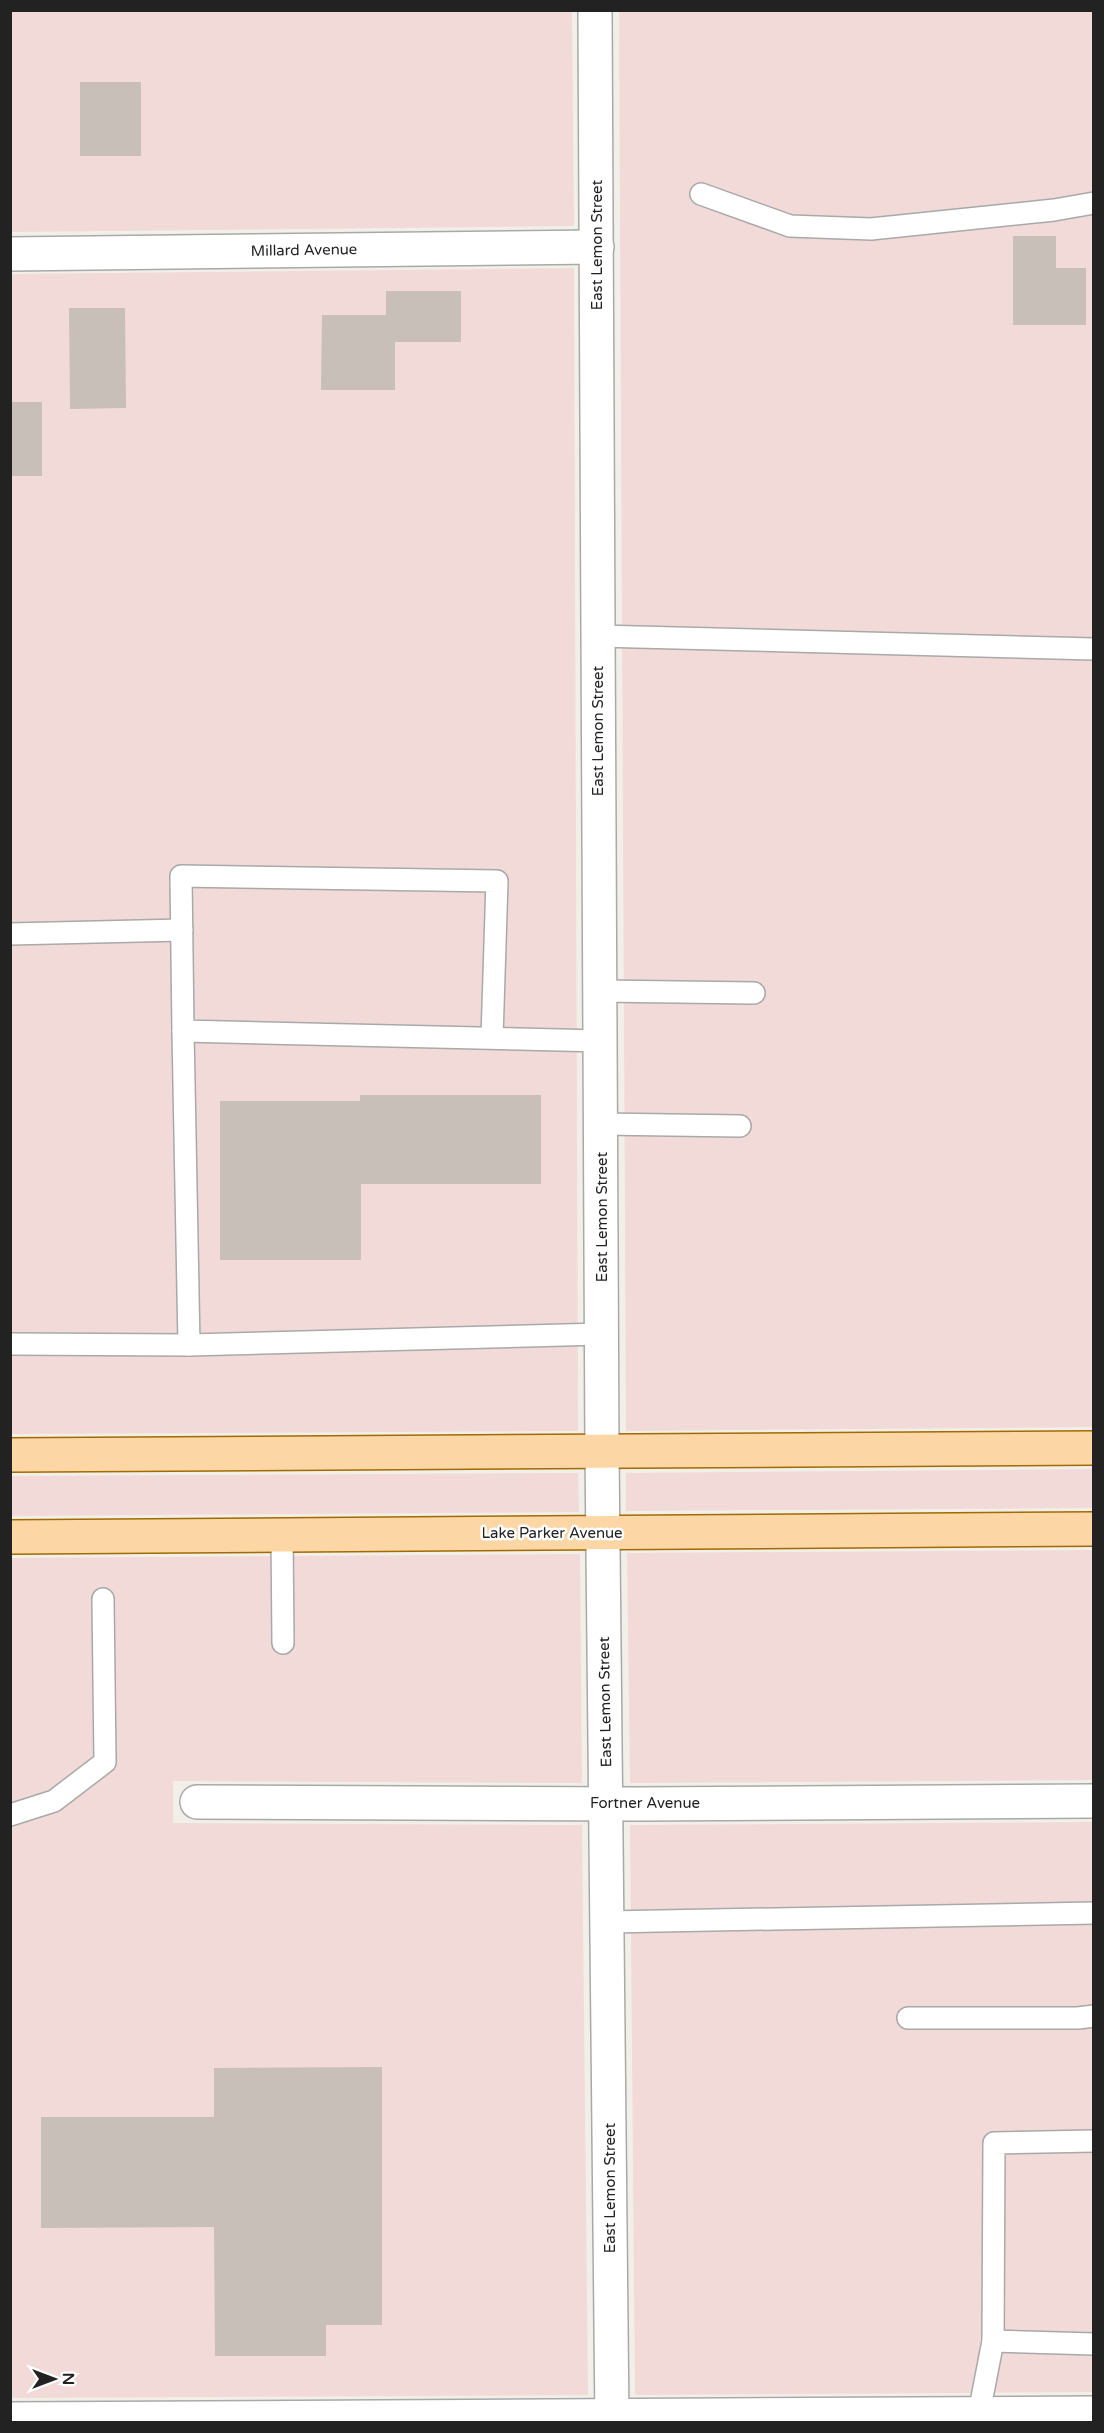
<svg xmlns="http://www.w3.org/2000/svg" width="1104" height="2433" viewBox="0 0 1104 2433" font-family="'Varela Round',sans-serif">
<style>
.commercial{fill:#f2dad9}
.building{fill:#c7bfb8}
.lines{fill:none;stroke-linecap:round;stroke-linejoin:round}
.lane-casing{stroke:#a9a9a9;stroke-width:24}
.street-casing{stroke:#a9a9a9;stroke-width:36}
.primary-casing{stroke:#a06b00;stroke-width:36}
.lane{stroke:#fff;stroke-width:21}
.street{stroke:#fff;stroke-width:33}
.primary{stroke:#fcd6a4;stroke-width:33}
.labels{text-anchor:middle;stroke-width:5;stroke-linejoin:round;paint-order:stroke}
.street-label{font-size:15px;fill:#222;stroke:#fff}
</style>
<rect width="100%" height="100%" fill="#f2efe9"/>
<!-- commercial -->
<g class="commercial">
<polygon points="10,11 572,11 574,226 11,232"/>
<polygon points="619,11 1093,11 1093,1427 626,1431"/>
<polygon points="574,268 578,1431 11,1434 10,274"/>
<polygon points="1093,1469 1093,1508 626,1511 626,1473"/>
<polygon points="578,1473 579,1512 11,1516 11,1476"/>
<polygon points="1093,1550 1093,1780 630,1783 627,1553"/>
<polygon points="580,1554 582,1783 173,1781 173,1823 582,1825 588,2395 11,2398 10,1558"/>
<polygon points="1093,1822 1093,2392 635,2395 630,1825"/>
</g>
<!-- building -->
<g class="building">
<rect x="80" y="82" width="61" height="74"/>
<polygon points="1013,236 1056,236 1056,268 1086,268 1086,325 1013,325"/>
<polygon points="386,291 461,291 461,342 395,342 395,390 321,390 322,315 386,315"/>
<polygon points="69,308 125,308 126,408 70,409"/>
<rect x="10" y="402" width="32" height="74"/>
<polygon points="360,1095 541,1095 541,1184 361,1184 361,1260 220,1260 220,1101 360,1101"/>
<polygon points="382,2067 382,2325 326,2325 326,2356 215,2356 214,2227 41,2228 41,2117 214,2117 214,2068"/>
</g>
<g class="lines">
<!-- lane casing -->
<g class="lane-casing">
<g id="lane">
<polyline points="701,194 790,226 871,229 1054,210 1094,203"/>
<polyline points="598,636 1094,649"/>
<polyline points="10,934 182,930"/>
<polyline points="600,991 754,993"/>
<polyline points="183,1031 189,1345 602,1334"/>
<polyline points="492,1038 497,881 181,876 183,1031 601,1041"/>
<polyline points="601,1124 740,1126"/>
<polyline points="10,1344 189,1345"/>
<polyline points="282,1535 283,1643"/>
<polyline points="10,1815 54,1801 105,1762 103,1599"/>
<polyline points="607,1922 1094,1913"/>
<polyline points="908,2018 1078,2018 1094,2016"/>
<polyline points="993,2341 1094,2344"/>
<polyline points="979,2413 993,2341 994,2143 1094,2141"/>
</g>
</g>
<!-- street casing -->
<g class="street-casing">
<g id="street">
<polyline points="595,10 602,1452 612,2422"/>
<polyline points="10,254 597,247"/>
<polyline points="197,1802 639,1804 1094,1801"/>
<polyline points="10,2419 1094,2413"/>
</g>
</g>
<!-- primary casing -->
<g class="primary-casing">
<g id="primary">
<polyline points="10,1455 1094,1448"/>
<polyline points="10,1537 1094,1529"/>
</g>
</g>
<!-- lane -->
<use href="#lane" class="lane"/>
<!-- street -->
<use href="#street" class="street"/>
<!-- primary -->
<use href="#primary" class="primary"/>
</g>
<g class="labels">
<!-- street labels -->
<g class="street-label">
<text transform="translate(597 245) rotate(-90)" y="5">East Lemon Street</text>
<text transform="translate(304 250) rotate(-1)" y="5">Millard Avenue</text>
<text transform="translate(598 731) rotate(-90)" y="5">East Lemon Street</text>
<text transform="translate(602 1217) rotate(-90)" y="5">East Lemon Street</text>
<text x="552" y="1538">Lake Parker Avenue</text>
<text transform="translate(605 1702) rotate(-91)" y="5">East Lemon Street</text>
<text x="645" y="1808">Fortner Avenue</text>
<text transform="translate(610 2188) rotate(-90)" y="5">East Lemon Street</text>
</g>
</g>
<!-- border -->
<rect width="1104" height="2433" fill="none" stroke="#222222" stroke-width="24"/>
<!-- north arrow -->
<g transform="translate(54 2379) rotate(90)" stroke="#ffffff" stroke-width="4.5" paint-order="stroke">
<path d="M0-4.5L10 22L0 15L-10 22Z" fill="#222222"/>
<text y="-9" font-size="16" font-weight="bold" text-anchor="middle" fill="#222222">N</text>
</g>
</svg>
